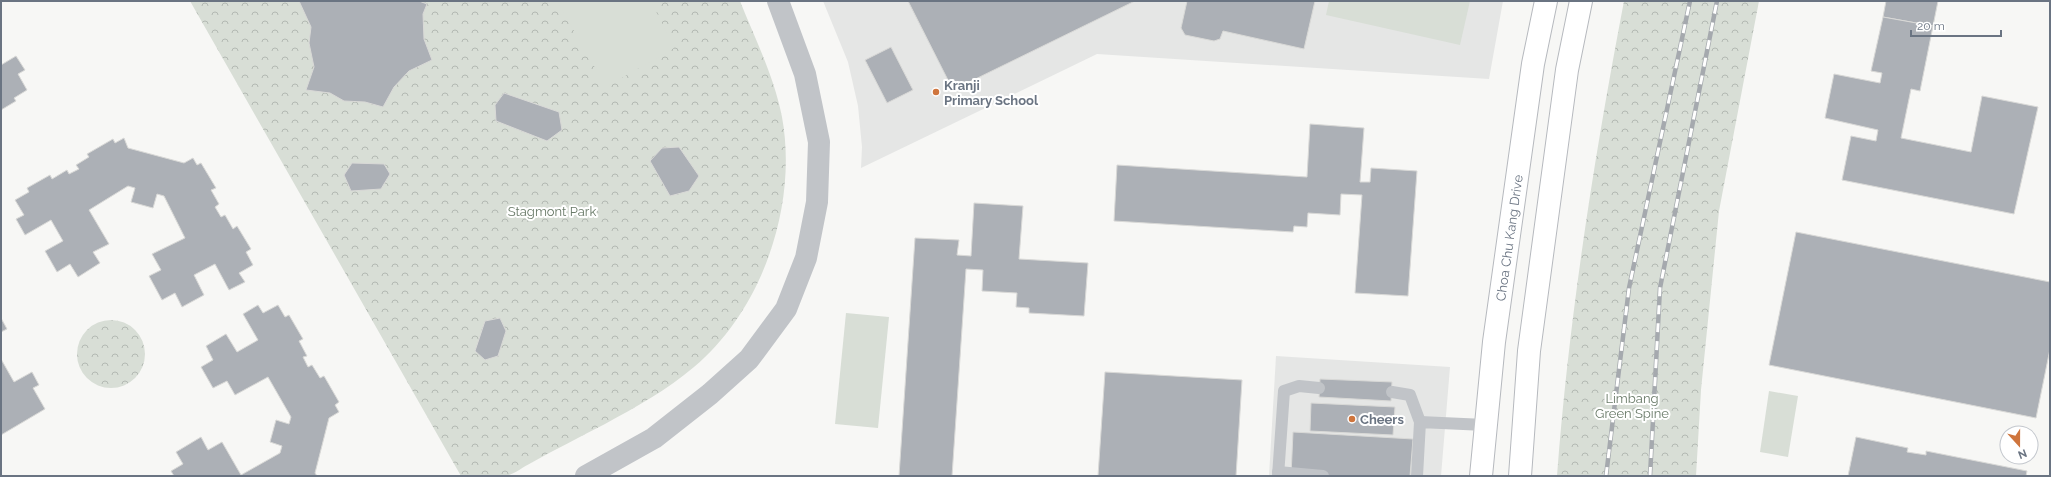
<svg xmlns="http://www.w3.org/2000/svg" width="2051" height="477" viewBox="0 0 2051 477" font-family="Raleway,sans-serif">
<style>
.built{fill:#e5e6e5}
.forest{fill:url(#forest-crowns)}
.garden{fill:#d8ded6}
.building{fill:#acb0b6;stroke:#d9d9d7}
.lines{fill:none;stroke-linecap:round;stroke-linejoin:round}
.secondary-casing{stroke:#b6b9be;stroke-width:24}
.lane{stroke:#c1c4c8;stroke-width:12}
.street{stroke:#c1c4c8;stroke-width:22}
.secondary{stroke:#fff;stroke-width:22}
.rail-casing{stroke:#a5a9ae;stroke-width:4.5}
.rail{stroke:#fff;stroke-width:3;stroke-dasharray:9;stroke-linecap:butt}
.poi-dot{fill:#cf753d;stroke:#fff;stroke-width:1.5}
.labels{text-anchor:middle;stroke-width:4;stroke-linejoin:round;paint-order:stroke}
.poi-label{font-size:13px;font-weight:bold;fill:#6a7482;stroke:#fff;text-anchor:start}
.park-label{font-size:13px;fill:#697a68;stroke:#fff}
.street-label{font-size:13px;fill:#6a7482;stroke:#fff}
</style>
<defs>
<pattern id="forest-crowns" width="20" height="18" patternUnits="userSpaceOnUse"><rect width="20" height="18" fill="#d8ded6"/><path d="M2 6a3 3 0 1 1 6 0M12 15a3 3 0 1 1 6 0" fill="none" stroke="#b3b9b3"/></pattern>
</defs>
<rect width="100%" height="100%" fill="#f7f7f5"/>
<!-- built -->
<g class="built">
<polygon points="823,1 1503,1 1489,79 1097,54 861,168 862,147 858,106 848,62"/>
<polygon points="1276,356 1450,367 1441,476 1269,476"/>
</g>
<!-- forest -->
<g class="forest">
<path d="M190,1H740C755,39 774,76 782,117C798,204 763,309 694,367C667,390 636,407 605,424C580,437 556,449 531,463C523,467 513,475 505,476C491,477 475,476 461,476Z"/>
<path d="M1624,1H1759L1719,211L1701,390L1696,476H1557C1569,317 1594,158 1624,1Z"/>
<circle cx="111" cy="354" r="34"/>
</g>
<!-- garden -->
<g class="garden">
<polygon points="557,1 651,1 674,48 606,87"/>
<polygon points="1329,1 1470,1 1460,45 1326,15"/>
<polygon points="846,313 889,317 878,428 835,424"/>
<polygon points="1769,391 1798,396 1788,457 1760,452"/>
</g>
<!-- building -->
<g class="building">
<polygon points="299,1 419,1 427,4 423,14 424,39 432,60 409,71 394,87 383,107 365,102 344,101 330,93 306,90 314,67 309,43 311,27"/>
<polygon points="908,1 1135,1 953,90"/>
<polygon points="1187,1 1315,1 1304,49 1223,31 1220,39 1214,41 1185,35 1181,28"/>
<polygon points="1886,1 1938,1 1933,26 1883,17"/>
<polygon points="1883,17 1933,26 1920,91 1911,89 1901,138 1971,152 1982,96 2038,107 2014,214 1842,180 1851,136 1876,141 1878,130 1825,118 1834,74 1880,83 1882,73 1871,71"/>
<polygon points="891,47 913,90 887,103 865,60"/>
<polygon points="16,56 25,70 18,74 27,90 14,98 16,101 1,110 1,65"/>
<polygon points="504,93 559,112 562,130 547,141 496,121 495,105"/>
<polygon points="1310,124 1364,128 1360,182 1370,182 1371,168 1417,171 1408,296 1355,293 1362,195 1341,194 1340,215 1308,213 1307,227 1294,226 1293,232 1114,221 1117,165 1307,177"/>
<polygon points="124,138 128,148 184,163 193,158 197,165 201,163 216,188 211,190 219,204 215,207 221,217 225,215 233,229 237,226 251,249 246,252 253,265 239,273 245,282 229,290 215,264 194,275 204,295 182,307 175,293 162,300 149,276 161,270 152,254 185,238 164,196 157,194 153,208 131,202 135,188 128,186 89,210 109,244 93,252 100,263 78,277 70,264 57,272 45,251 63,241 51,220 25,235 16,219 24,215 15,200 29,192 27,188 50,175 52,179 67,170 69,174 79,169 76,165 89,157 87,154 113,139 115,143"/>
<polygon points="679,147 699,176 689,191 670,196 650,161 662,148"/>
<polygon points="352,163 384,164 390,174 381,189 351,191 344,175"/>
<polygon points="974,203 1023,206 1019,259 1088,263 1084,316 1029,313 1029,308 1016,307 1017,293 982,291 983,270 966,269 952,476 899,476 915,238 959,240 957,255 971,256"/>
<polygon points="1796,232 2050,282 2050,349 2036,418 1769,365"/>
<polygon points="258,305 263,313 278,305 285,317 289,315 303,339 299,341 307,356 303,357 308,367 312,365 320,378 324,376 339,402 335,405 339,412 329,418 315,473 317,476 174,476 171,471 183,464 176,452 201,437 208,450 222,442 241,475 280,453 282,446 270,442 276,420 289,424 291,417 268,377 235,395 227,381 213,388 201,367 213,360 206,346 226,334 237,352 258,340 243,314"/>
<polygon points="1,318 7,329 1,332"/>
<polygon points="500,318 506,331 498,356 485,360 475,351 485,321"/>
<polygon points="1,359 14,382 32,372 39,385 33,388 45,409 1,435"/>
<polygon points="1105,372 1242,380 1236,476 1098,476"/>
<polygon points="1320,379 1392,382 1391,401 1319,397"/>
<polygon points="1311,403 1395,407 1393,435 1310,431"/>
<polygon points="1293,432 1413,439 1410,476 1291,476"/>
<polygon points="1856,437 1908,448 1907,452 1926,455 1926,451 2027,471 2026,476 1848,476"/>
</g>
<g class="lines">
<!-- secondary casing -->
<g class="secondary-casing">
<g id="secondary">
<polyline points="1481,476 1494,342 1533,64 1546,1"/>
<polyline points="1520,476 1529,351 1567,70 1581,1"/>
</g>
</g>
<!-- lane -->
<g class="lane">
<polyline points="1392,392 1410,395 1420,422"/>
<polyline points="1278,472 1323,476"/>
<polyline points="1278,476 1284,391 1299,386 1319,388"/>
<polyline points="1417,476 1420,422 1485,425"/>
</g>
<!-- street -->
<polyline class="street" points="586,476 654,438 710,394 749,359 786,309 806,258 817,202 819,142 805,74 778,1"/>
<!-- secondary -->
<use href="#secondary" class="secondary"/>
<!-- rail casing -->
<g class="rail-casing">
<g id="rail">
<polyline points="1606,476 1629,288 1690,1"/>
<polyline points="1650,476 1660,288 1717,1"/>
</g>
</g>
<!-- rail -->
<use href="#rail" class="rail"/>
</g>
<!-- markers -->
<g class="poi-dot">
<circle cx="936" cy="92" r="4"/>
<circle cx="1352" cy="419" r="4"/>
</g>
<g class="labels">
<!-- poi labels -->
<g class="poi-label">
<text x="944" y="90">Kranji<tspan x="944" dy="15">Primary School</tspan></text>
<text x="1360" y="424">Cheers</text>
</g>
<!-- park labels -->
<g class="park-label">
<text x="552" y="216">Stagmont Park</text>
<text x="1632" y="403">Limbang<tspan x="1632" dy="15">Green Spine</tspan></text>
</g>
<!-- street labels -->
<g class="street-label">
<text transform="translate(1509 238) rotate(-82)" y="5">Choa Chu Kang Drive</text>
</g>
</g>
<!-- border -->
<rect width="2051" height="477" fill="none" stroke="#6a7482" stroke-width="4"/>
<!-- north arrow -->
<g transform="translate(2019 445) rotate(159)"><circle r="19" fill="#ffffff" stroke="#c3c7cd"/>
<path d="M0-3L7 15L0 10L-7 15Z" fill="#cf753d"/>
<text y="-6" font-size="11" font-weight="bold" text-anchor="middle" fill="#6a7482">N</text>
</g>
<!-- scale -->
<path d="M1911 30v6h90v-6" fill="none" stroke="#6a7482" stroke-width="2"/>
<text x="1917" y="30" font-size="12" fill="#6a7482" stroke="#ffffff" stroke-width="3" paint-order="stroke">20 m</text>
</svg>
